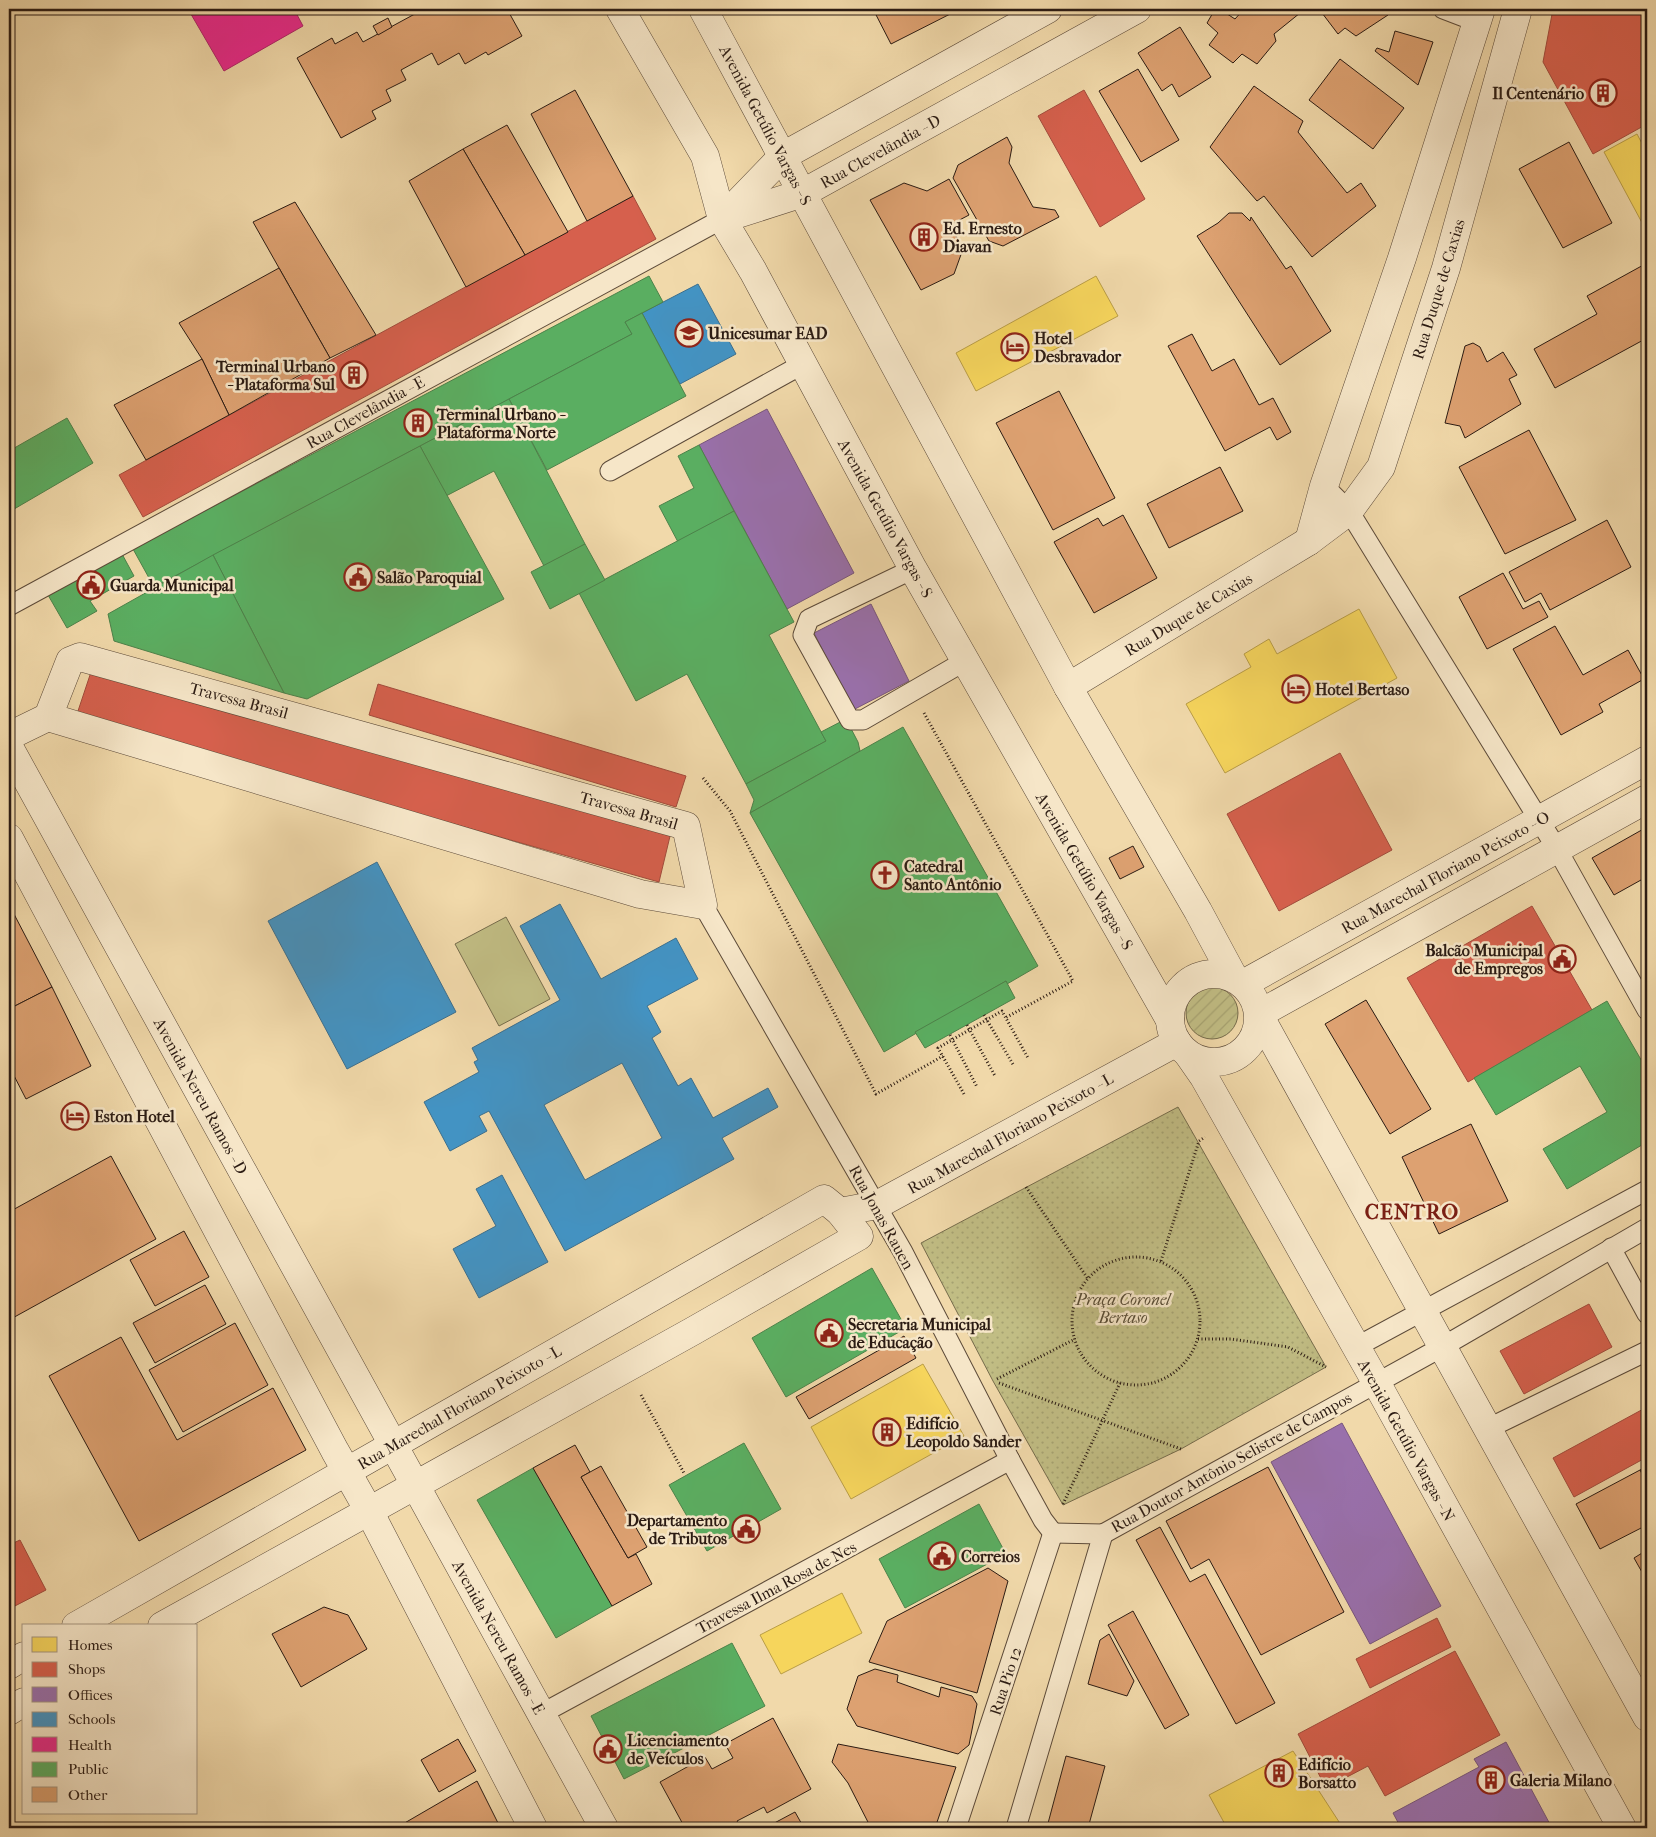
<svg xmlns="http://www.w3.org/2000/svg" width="1656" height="1837" viewBox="0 0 1656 1837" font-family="'IM FELL French Canon',serif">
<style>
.park{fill:url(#park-dots);stroke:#766c4c}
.garden{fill:url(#garden-furrows);stroke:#766c4c}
.pitch{fill:#c1bd84;stroke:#766c4c}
.homes{fill:#f6d55c;stroke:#b99d46}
.shops{fill:#d6604d;stroke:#a34b3c}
.offices{fill:#9970ab;stroke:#78567d}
.schools{fill:#4393c3;stroke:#3c6f8e;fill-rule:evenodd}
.health{fill:#e7298a;stroke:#af2566}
.public{fill:#5aae61;stroke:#4c824a}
.building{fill:#dda171;stroke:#2b1b13}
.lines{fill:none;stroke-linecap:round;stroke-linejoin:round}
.service-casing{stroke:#5c4a39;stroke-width:21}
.minor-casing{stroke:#5c4a39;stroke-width:29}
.tertiary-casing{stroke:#5c4a39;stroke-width:29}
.path{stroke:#2b1b13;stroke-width:3;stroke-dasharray:1 2.5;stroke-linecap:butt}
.service{stroke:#f6e6c8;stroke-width:19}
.minor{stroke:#f6e6c8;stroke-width:28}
.tertiary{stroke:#f6e6c8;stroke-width:28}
.labels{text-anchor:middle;stroke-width:5;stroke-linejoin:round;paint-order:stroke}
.poi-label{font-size:16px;font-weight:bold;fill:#2b1b13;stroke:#f6e6c8;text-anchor:start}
.street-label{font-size:16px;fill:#2b1b13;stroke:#f6e6c8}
.park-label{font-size:16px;font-style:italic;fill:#584c35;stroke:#f6e6c8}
.district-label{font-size:21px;font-weight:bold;letter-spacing:1px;fill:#7a1f14;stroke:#f6e6c8}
</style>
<defs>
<pattern id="park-dots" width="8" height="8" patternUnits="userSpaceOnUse" patternTransform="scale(1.25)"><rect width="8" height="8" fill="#c1bd84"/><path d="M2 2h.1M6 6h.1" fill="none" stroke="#a6a271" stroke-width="1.8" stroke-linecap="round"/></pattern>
<pattern id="garden-furrows" width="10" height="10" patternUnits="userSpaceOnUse" patternTransform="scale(1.25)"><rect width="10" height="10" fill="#c1bd84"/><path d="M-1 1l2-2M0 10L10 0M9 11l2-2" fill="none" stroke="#a6a271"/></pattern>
</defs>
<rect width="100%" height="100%" fill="#f1d9aa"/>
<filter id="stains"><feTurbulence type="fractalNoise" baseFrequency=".004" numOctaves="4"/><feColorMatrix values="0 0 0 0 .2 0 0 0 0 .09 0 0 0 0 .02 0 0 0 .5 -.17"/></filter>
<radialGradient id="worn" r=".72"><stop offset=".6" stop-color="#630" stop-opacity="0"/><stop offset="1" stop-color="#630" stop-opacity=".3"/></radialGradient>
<!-- park -->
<polygon class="park" points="1178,1107 1326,1367 1181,1449 1063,1505 993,1381 921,1243"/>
<!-- garden -->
<circle class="garden" cx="1212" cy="1013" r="26"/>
<!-- pitch -->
<polygon class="pitch" points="506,917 550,999 499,1026 455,944"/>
<!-- homes -->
<g class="homes">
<polygon points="1637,134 1647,153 1647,232 1604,152"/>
<polygon points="1096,276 1118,316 976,391 956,353"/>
<polygon points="1359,609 1397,678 1225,773 1186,704 1251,667 1244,654 1269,639 1277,654"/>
<polygon points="923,1364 964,1436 851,1499 811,1427"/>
<polygon points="842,1593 862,1633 781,1674 760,1635"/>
<polygon points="1293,1751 1343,1828 1227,1828 1209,1795"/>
</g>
<!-- shops -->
<g class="shops">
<polygon points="1553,9 1647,9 1647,124 1593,154 1543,62"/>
<polygon points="1084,90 1145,199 1100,227 1038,116"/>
<polygon points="633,196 656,239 143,517 119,475"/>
<polygon points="93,666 671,832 659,882 76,717"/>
<polygon points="378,684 686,776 676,807 369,715"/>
<polygon points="1340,753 1392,850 1279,911 1227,814"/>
<polygon points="1532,906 1592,1010 1468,1082 1407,978"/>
<polygon points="1589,1304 1612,1347 1524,1394 1500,1351"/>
<polygon points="1647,1407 1647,1457 1574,1497 1553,1458"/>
<polygon points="20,1540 46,1590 9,1609 9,1545"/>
<polygon points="1437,1618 1451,1647 1370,1688 1356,1659"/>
<polygon points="1455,1651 1500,1735 1385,1796 1368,1766 1326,1788 1298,1734"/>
</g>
<!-- offices -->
<g class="offices">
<polygon points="767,409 854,573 787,609 699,445"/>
<polygon points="871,604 909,681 853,710 814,633"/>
<polygon points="1342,1423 1441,1606 1370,1644 1271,1462"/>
<polygon points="1506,1742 1552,1828 1401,1828 1393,1813 1479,1767 1474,1759"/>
</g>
<!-- schools -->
<g class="schools">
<polygon points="698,284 736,354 680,384 642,313"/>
<polygon points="377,862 456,1012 347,1069 268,921"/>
<path d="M560,904L601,979L676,938L698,979L647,1006L661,1032L652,1038L678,1086L691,1078L713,1118L768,1088L778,1107L722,1138L734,1159L565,1251L489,1111L479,1116L487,1131L450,1151L424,1102L479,1072L474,1062L478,1060L472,1048L560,1000L520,926ZM622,1063L662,1138L585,1180L544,1105Z"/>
<polygon points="502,1175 548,1262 479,1298 453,1249 496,1226 476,1189"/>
</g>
<!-- health -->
<polygon class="health" points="188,9 294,9 303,26 224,71"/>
<!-- public -->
<g class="public">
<polygon points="649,276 663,302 625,322 632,334 154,587 133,549"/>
<polygon points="642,313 686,396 547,470 509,399 632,334 625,322"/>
<polygon points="509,399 585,544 544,566 494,471 446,496 420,446"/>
<polygon points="67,418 93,463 9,512 9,451"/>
<polygon points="699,445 734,511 678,542 659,506 694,488 678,456"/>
<polygon points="420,446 504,599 307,699 284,693 213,555"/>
<polygon points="734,511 794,622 769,635 826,741 746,784 687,674 636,701 579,593"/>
<polygon points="585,544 605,580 550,609 531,572"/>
<polygon points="122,554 134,576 90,601 97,611 67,628 48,595"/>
<polygon points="213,555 284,693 114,641 108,614"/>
<polygon points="846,719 858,742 860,751 750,813 754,800 746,784 826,741 821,732"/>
<polygon points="903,727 1038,966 1007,984 1006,981 884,1052 750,813"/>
<polygon points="1006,981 1015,998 925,1048 915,1032"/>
<polygon points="1607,1001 1647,1070 1647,1142 1567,1189 1543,1149 1607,1112 1580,1066 1496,1115 1474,1078"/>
<polygon points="872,1268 906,1328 786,1397 752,1338"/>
<polygon points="744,1443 781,1509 707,1551 669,1485"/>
<polygon points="533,1468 612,1606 556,1638 477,1500"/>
<polygon points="979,1504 1006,1554 905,1608 879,1559"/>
<polygon points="732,1643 765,1706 624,1779 591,1716"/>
</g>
<!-- building -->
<g class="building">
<polygon points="424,9 507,9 522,36 488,55 486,52 465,64 459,53 438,65 432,53 401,70 406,80 386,90 391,101 372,111 376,119 341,138 297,58 332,38 335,44 357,32 363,42"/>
<polygon points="873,9 960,9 891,44"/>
<polygon points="1244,9 1298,9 1300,13 1274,34 1276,41 1257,64 1242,54 1233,63 1209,45 1218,33 1207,23 1214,11 1221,10 1235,19"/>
<polygon points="1319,9 1383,9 1388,15 1356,36 1345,28 1338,34"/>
<polygon points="388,18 392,27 378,35 373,26"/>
<polygon points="1180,27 1211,77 1179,97 1172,84 1162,91 1138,53"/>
<polygon points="1395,31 1433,42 1418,85 1375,51 1377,48 1389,52"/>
<polygon points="1340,59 1404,108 1373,149 1309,100"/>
<polygon points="1138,69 1179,140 1141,162 1099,91"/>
<polygon points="1254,86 1303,121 1298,132 1347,193 1361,183 1376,206 1312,257 1264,196 1257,201 1210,147"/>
<polygon points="575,90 633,196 587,221 531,114"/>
<polygon points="507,125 568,232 525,255 463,149"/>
<polygon points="1007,137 1012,147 1009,163 1033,207 1055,210 1059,217 1003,246 989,241 953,178 958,165"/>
<polygon points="1569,142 1612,223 1563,248 1519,169"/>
<polygon points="463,149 525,255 466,287 409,181"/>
<polygon points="949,179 969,215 950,225 963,249 954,274 921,290 870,200 904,183 927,191"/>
<polygon points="295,202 376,335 330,358 253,222"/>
<polygon points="1229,213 1242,213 1250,221 1251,217 1286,269 1291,266 1331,331 1280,365 1197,236 1218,223"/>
<polygon points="1647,263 1647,338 1555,388 1534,349 1597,314 1587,296"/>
<polygon points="279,268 330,358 229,415 202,359 179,323"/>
<polygon points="1192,334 1212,371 1234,359 1259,405 1273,398 1291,432 1277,440 1270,427 1225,451 1168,346"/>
<polygon points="1473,343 1480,347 1487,362 1503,352 1517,375 1509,379 1521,404 1465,438 1460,426 1445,423 1465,346"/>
<polygon points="202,359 229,415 146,460 114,405"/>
<polygon points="1059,391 1115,498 1053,530 996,423"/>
<polygon points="1529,430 1576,520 1505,554 1459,467"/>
<polygon points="1220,467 1243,511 1169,548 1147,504"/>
<polygon points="1123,515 1157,578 1094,613 1054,542 1098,518 1103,526"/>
<polygon points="1607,520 1631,567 1550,610 1541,593 1525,602 1509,572"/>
<polygon points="1503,573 1523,609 1539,601 1548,617 1487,649 1459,597"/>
<polygon points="1555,626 1583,675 1628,650 1644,679 1599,704 1603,712 1561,735 1513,649"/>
<polygon points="1647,827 1647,891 1641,880 1614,895 1592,858"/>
<polygon points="1133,846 1144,867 1120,879 1109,858"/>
<polygon points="9,904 15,916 9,919"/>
<polygon points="15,916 52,987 9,1009 9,919"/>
<polygon points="52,987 91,1066 26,1099 9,1066 9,1009"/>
<polygon points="1366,1000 1431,1109 1390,1134 1325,1024"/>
<polygon points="1471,1124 1508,1201 1439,1234 1402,1157"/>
<polygon points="111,1156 156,1239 9,1320 9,1212"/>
<polygon points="184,1231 209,1277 155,1306 130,1260"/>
<polygon points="205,1285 226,1324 155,1363 133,1323"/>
<polygon points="235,1323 268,1385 183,1432 149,1370"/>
<polygon points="904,1336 916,1358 809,1419 796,1397"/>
<polygon points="121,1337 177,1440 273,1388 306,1450 139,1541 49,1376"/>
<polygon points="575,1445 590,1472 581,1477 628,1558 636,1554 652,1584 612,1606 533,1468"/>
<polygon points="601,1466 647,1547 628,1558 581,1477"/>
<polygon points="1647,1466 1647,1483 1640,1470"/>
<polygon points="1268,1467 1344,1612 1261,1655 1209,1559 1191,1569 1166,1521"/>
<polygon points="1640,1470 1647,1483 1647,1525 1600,1549 1576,1504"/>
<polygon points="1160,1527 1190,1582 1205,1574 1275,1703 1236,1724 1136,1540"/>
<polygon points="1647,1550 1647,1581 1634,1558"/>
<polygon points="988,1568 1008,1581 977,1693 869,1662 887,1621"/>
<polygon points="324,1607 348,1615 367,1649 301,1687 272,1634"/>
<polygon points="1133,1611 1189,1715 1165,1729 1108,1625"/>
<polygon points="1109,1634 1134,1681 1127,1696 1088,1684 1100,1640"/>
<polygon points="875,1669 898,1675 897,1682 939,1697 941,1687 972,1696 977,1704 969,1745 958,1754 857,1726 847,1709 858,1676"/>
<polygon points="773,1718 811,1789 767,1813 764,1807 737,1821 741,1828 685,1828 660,1782 705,1757 712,1769 733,1758 725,1744"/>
<polygon points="458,1739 476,1771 439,1792 421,1760"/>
<polygon points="838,1744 956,1767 935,1828 871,1828 848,1783 832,1762"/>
<polygon points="1066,1756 1105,1766 1088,1828 1047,1827"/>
<polygon points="477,1781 499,1825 494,1828 396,1828"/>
<polygon points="795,1812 804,1828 765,1828"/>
</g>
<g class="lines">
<!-- service casing -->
<g class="service-casing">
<g id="service">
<polyline points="1443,9 1477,22"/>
<polyline points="610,471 803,364"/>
<polyline points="1324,486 1349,511 1557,849 1647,1010"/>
<polyline points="913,569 809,619 803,635 850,720 863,720 965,661"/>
<polyline points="9,606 722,219"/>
<polyline points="703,905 903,1252 1010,1460 1043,1520 1053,1533"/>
<polyline points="1611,1248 1647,1314"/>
<polyline points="1356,1347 1647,1190"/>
<polyline points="1487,1429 1647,1351"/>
<polyline points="1053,1533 1103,1534"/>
<polyline points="1103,1534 1442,1347 1647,1228"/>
<polyline points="541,1714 1010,1460"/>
<polyline points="956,1828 1053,1533"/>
<polyline points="1016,1828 1103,1534"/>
</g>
</g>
<!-- minor casing -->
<g class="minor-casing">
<g id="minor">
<polyline points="1309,541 1324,486 1402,258 1481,9"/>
<polyline points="1068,687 1309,541 1349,511 1381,467 1446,268 1518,9"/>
<polyline points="9,736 48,717 640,894 703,905 686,826 80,657 70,661 48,717"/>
</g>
</g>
<!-- tertiary casing -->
<g class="tertiary-casing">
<g id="tertiary">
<polyline points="620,9 705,156 722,219 753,271 913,569 1170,1020"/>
<polyline points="703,9 1068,687 1198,911 1234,978"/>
<polyline points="725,216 783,156 1048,9"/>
<polyline points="722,219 803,193 1137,9"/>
<polyline points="9,747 604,1828"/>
<polyline points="9,838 335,1451 369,1511 533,1828"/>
<circle cx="1214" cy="1018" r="44"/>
<polyline points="1243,984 1647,760"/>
<polyline points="1259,1014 1647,799"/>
<polyline points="1259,1015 1647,1717"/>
<polyline points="1188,1054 1204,1077 1376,1382 1622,1828"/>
<polyline points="840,1212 877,1205 1177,1042"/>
<polyline points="76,1626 824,1199 840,1212 859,1236 693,1331 162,1626"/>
<polyline points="9,1665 24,1656"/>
<polyline points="9,1711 24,1702"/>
</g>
</g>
<!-- path -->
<g class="path">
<polyline points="924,713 1073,981 1005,1018"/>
<polyline points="703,778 730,811 876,1094 943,1056"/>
<polyline points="984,1015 1014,1066"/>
<polyline points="967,1025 995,1076"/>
<polyline points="950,1035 977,1087"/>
<polyline points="964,1094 938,1048 1002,1011 1028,1058"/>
<polyline points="1026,1187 1088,1279"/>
<circle cx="1136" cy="1321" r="64"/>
<polyline points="1161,1261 1199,1141 1205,1137"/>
<polyline points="1198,1339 1231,1339 1288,1347 1326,1367"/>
<polyline points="997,1379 1075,1339"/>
<polyline points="999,1383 1181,1449"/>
<polyline points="641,1395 684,1473"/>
<polyline points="1063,1504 1120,1383"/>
</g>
<!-- service -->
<use href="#service" class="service"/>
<!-- minor -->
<use href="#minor" class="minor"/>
<!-- tertiary -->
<use href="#tertiary" class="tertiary"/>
</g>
<!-- icons -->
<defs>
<g id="building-ring" transform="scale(1.4375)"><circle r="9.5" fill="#f6e6c8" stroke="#8f2418" stroke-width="1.5"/><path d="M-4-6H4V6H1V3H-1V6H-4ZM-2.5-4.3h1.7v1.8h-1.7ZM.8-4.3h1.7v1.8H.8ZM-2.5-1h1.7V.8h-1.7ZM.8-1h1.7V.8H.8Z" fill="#8f2418"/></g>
<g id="university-ring" transform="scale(1.4375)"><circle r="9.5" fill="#f6e6c8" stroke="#8f2418" stroke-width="1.5"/><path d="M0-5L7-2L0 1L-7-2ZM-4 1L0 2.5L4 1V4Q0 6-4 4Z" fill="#8f2418"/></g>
<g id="hotel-ring" transform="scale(1.4375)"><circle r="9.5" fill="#f6e6c8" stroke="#8f2418" stroke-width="1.5"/><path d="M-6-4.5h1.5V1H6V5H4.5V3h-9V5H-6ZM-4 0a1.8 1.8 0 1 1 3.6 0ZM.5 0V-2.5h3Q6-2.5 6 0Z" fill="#8f2418"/></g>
<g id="civic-ring" transform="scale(1.4375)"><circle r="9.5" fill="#f6e6c8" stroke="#8f2418" stroke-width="1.5"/><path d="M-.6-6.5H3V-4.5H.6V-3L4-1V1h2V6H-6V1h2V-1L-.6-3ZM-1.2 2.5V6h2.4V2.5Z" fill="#8f2418"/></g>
<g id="church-ring" transform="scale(1.4375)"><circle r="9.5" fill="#f6e6c8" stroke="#8f2418" stroke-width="1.5"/><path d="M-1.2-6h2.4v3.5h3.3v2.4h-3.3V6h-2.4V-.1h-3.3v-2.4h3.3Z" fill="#8f2418"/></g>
</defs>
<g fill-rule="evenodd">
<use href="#building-ring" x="1603" y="93"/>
<use href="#building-ring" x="924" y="237"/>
<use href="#university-ring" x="689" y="333"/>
<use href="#hotel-ring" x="1015" y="347"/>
<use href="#building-ring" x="354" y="375"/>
<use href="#building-ring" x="418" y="423"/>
<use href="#civic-ring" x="358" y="577"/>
<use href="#civic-ring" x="91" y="585"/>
<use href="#hotel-ring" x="1296" y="689"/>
<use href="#church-ring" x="885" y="875"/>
<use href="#civic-ring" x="1562" y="959"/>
<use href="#hotel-ring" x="75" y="1116"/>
<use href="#civic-ring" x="829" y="1333"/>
<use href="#building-ring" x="887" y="1432"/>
<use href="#civic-ring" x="746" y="1529"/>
<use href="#civic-ring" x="942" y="1556"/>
<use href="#civic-ring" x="608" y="1749"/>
<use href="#building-ring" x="1279" y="1773"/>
<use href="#building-ring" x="1491" y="1780"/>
</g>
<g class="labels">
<!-- poi labels -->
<g class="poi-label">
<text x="1584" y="99" text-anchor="end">Il Centenário</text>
<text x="943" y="234">Ed. Ernesto<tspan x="943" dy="18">Diavan</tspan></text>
<text x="708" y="339">Unicesumar EAD</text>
<text x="1034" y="344">Hotel<tspan x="1034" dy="18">Desbravador</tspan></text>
<text x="335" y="372" text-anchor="end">Terminal Urbano<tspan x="335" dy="18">- Plataforma Sul</tspan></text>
<text x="437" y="420">Terminal Urbano -<tspan x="437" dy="18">Plataforma Norte</tspan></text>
<text x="377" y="583">Salão Paroquial</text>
<text x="110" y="591">Guarda Municipal</text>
<text x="1315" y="695">Hotel Bertaso</text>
<text x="904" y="872">Catedral<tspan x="904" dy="18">Santo Antônio</tspan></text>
<text x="1543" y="956" text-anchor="end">Balcão Municipal<tspan x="1543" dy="18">de Empregos</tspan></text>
<text x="94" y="1122">Eston Hotel</text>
<text x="848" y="1330">Secretaria Municipal<tspan x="848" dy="18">de Educação</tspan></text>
<text x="906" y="1429">Edifício<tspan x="906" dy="18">Leopoldo Sander</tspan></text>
<text x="727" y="1526" text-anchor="end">Departamento<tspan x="727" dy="18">de Tributos</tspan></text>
<text x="961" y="1562">Correios</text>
<text x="627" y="1746">Licenciamento<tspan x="627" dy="18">de Veículos</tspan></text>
<text x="1298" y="1770">Edifício<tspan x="1298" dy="18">Borsatto</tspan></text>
<text x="1510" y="1786">Galeria Milano</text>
</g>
<!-- street labels -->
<g class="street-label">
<text transform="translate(766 125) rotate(62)" y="6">Avenida Getúlio Vargas - S</text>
<text transform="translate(880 151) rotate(-29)" y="6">Rua Clevelândia - D</text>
<text transform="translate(1438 289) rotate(-73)" y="6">Rua Duque de Caxias</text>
<text transform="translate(365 412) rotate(-29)" y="6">Rua Clevelândia - E</text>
<text transform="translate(886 518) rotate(61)" y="6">Avenida Getúlio Vargas - S</text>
<text transform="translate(1188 614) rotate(-31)" y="6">Rua Duque de Caxias</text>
<text transform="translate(239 700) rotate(15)" y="6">Travessa Brasil</text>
<text transform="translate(629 810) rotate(16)" y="6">Travessa Brasil</text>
<text transform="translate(1085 871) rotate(60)" y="6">Avenida Getúlio Vargas - S</text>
<text transform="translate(1445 872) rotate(-29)" y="6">Rua Marechal Floriano Peixoto - O</text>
<text transform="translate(201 1096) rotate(61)" y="6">Avenida Nereu Ramos - D</text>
<text transform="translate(1010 1133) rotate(-29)" y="6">Rua Marechal Floriano Peixoto - L</text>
<text transform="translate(882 1217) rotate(61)" y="6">Rua Jonas Rauen</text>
<text transform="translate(459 1407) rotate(-30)" y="6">Rua Marechal Floriano Peixoto - L</text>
<text transform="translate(1407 1440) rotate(61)" y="6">Avenida Getúlio Vargas - N</text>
<text transform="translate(1231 1462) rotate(-29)" y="6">Rua Doutor Antônio Selistre de Campos</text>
<text transform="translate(776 1587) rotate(-28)" y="6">Travessa Ilma Rosa de Nes</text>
<text transform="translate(499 1637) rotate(61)" y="6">Avenida Nereu Ramos - E</text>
<text transform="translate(1005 1681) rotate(-72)" y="6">Rua Pio 12</text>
</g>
<!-- park labels -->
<g class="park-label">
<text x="1123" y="1305">Praça Coronel<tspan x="1123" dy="18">Bertaso</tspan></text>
</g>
<!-- district labels -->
<g class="district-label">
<text x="1412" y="1219">CENTRO</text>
</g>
</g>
<!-- margin -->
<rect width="1656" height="1837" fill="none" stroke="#f1d9aa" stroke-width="30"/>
<rect x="10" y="10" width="1636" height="1817" fill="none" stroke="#2b1b13" stroke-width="2.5"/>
<rect x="15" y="15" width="1626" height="1807" fill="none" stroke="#2b1b13"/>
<!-- legend -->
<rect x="22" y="1624" width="175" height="190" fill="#f6e6c8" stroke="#a59580"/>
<rect x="32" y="1637" width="25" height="15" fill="#f6d55c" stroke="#a59580"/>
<text x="68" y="1650" font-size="15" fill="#2b1b13">Homes</text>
<rect x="32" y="1662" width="25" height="15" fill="#d6604d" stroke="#a59580"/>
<text x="68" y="1674" font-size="15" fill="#2b1b13">Shops</text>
<rect x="32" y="1687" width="25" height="15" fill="#9970ab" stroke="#a59580"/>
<text x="68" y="1700" font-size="15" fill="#2b1b13">Offices</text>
<rect x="32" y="1712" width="25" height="15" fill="#4393c3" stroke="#a59580"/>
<text x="68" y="1724" font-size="15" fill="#2b1b13">Schools</text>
<rect x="32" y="1737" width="25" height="15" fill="#e7298a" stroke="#a59580"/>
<text x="68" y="1750" font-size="15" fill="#2b1b13">Health</text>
<rect x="32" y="1762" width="25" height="15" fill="#5aae61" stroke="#a59580"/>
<text x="68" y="1774" font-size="15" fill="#2b1b13">Public</text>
<rect x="32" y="1787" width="25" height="15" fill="#dda171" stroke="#a59580"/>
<text x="68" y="1800" font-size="15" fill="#2b1b13">Other</text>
<rect width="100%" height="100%" filter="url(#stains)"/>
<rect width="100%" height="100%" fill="url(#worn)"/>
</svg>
